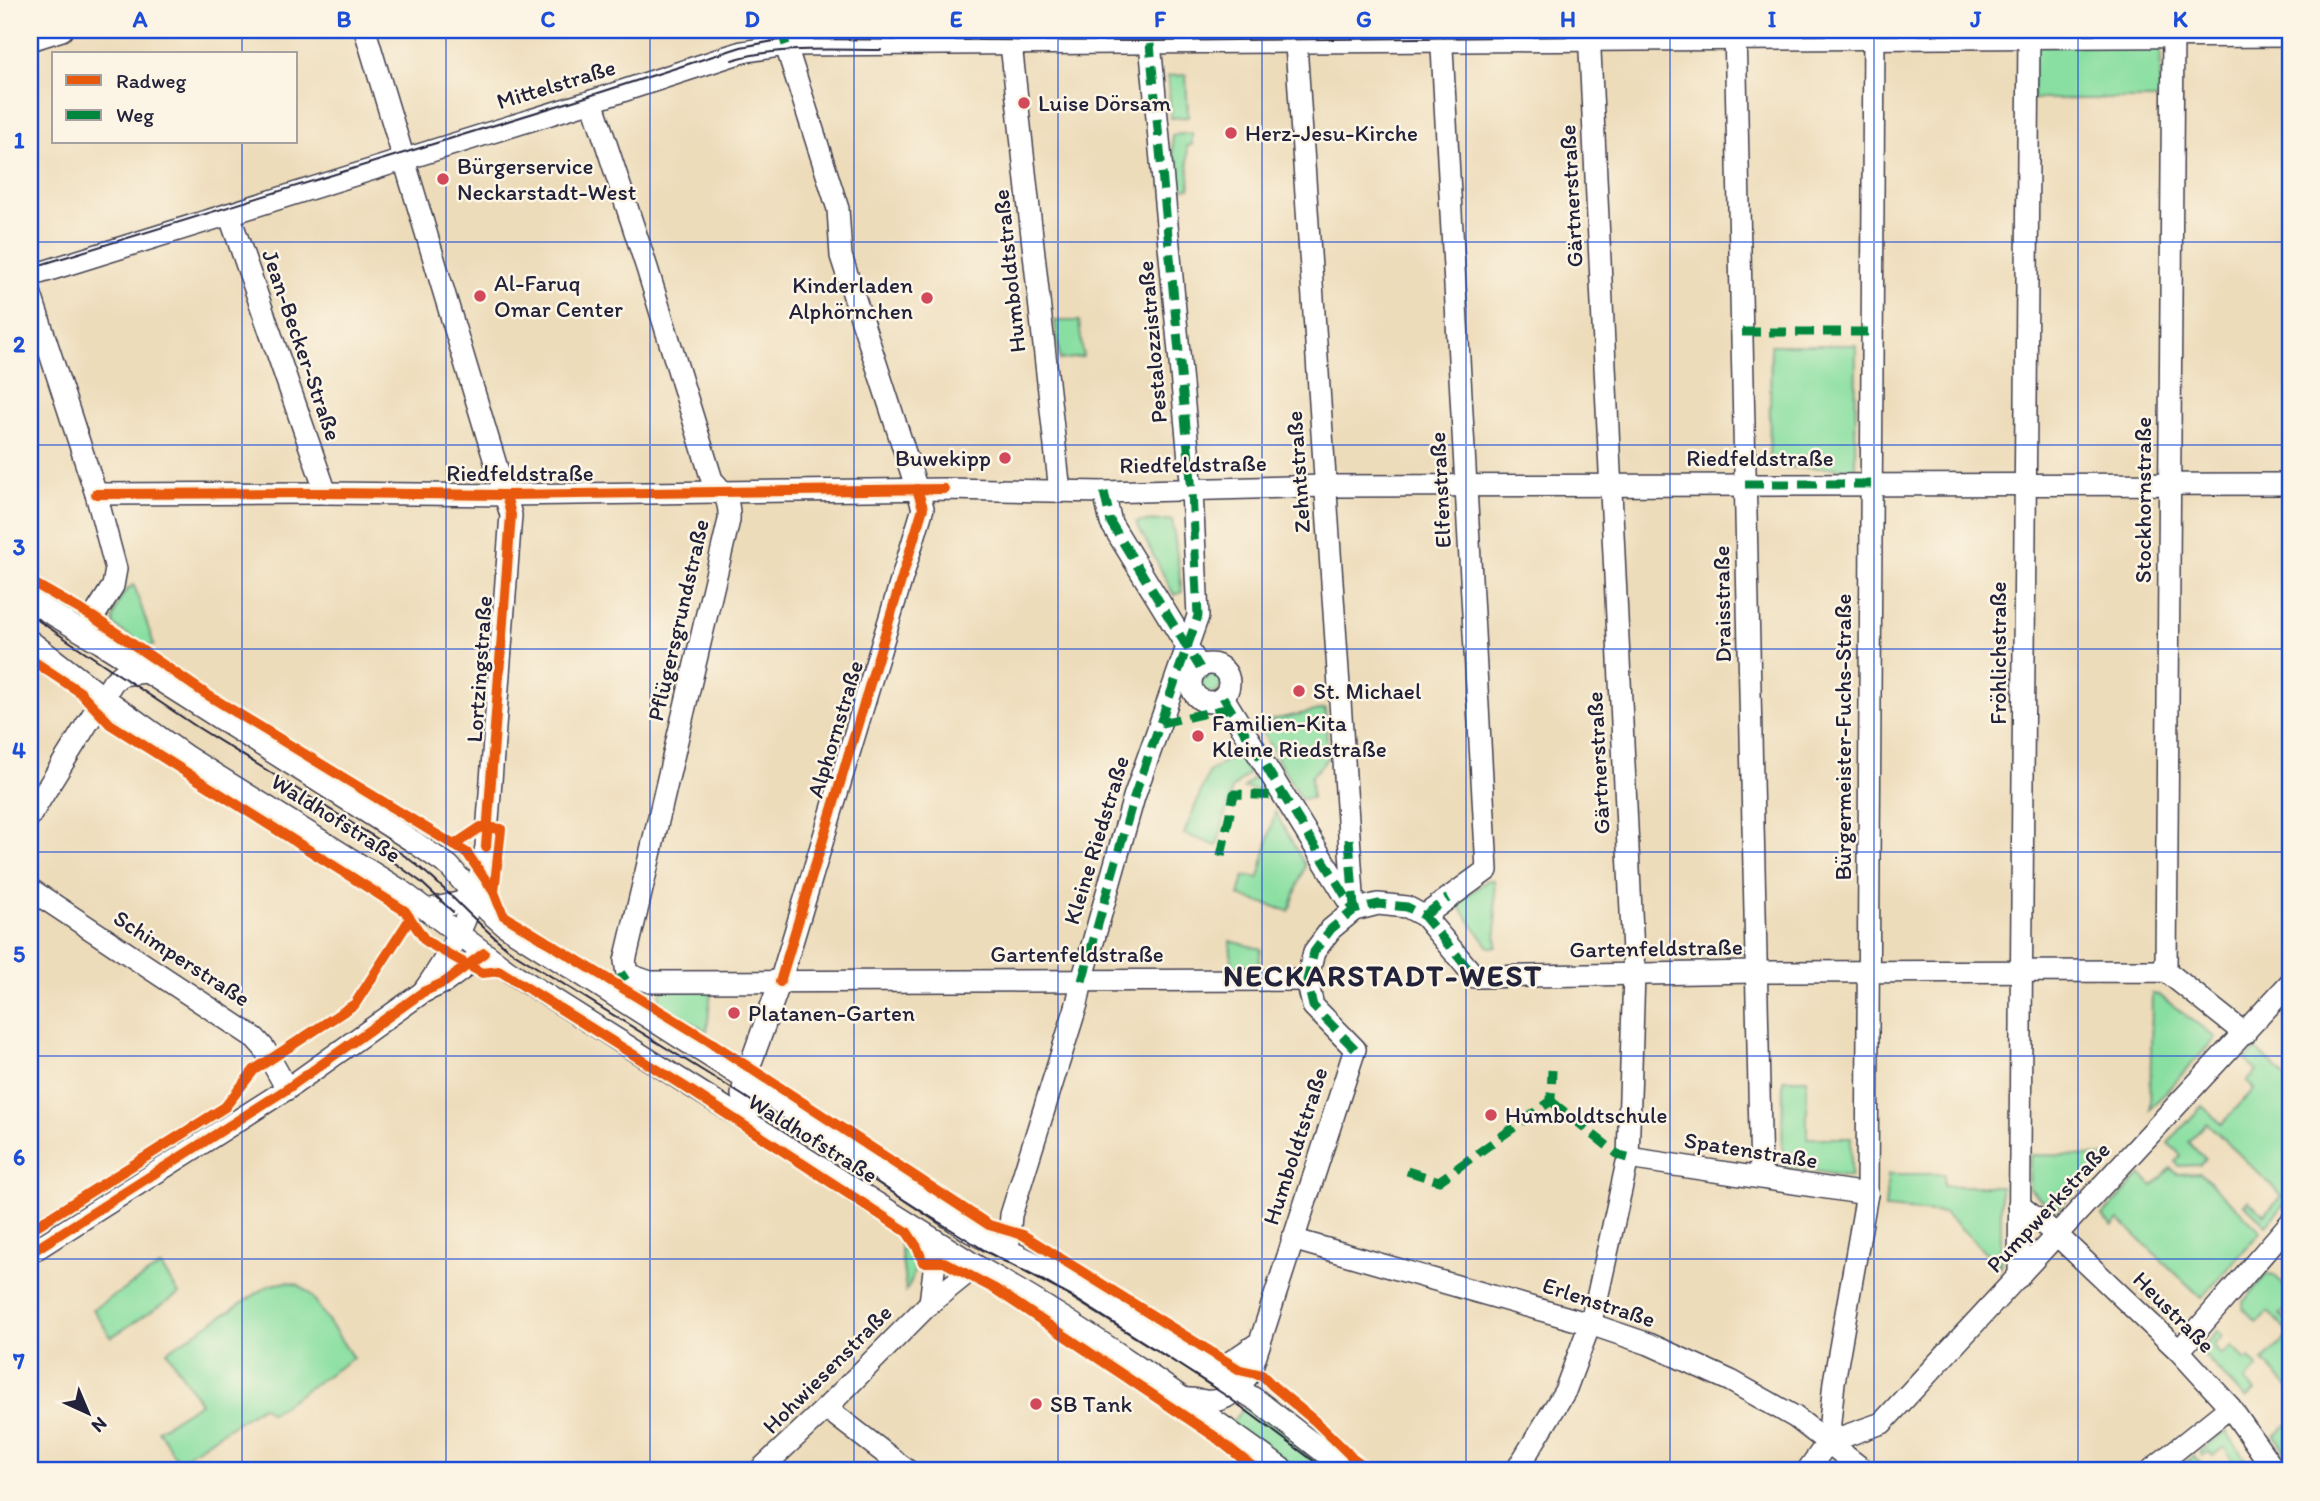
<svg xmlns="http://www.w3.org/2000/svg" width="2320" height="1501" viewBox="0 0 2320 1501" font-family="Itim,sans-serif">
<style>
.green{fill:#89dfa1;stroke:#56806e;stroke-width:2}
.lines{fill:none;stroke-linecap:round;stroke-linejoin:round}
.minor-casing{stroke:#403e4e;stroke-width:24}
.minor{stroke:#fff;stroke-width:21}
.tram{stroke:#22223b;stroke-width:2}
.quiet{stroke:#00873e;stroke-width:9;stroke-dasharray:18 9;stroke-linecap:butt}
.cycleway-casing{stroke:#fcf5e5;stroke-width:15}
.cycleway{stroke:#e8590c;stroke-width:10}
.grid{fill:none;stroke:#1d4ed8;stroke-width:2;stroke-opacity:0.55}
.poi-dot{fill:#d1495b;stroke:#fcf5e5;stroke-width:2.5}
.labels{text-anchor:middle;stroke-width:5;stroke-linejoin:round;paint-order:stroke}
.street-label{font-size:23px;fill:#22223b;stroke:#fcf5e5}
.poi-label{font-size:23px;fill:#22223b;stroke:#fcf5e5;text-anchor:start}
.district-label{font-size:30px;font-weight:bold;letter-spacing:2px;fill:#22223b;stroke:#fcf5e5}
.neatline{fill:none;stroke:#1d4ed8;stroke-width:2.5}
.grid-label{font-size:23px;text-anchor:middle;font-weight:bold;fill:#1d4ed8}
</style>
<rect width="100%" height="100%" fill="#fcf5e5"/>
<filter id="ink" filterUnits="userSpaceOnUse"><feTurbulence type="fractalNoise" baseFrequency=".0143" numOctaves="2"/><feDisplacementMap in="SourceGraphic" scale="14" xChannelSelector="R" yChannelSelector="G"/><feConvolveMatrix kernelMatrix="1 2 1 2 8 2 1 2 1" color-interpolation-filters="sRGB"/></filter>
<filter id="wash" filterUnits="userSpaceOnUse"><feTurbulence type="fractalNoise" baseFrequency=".00686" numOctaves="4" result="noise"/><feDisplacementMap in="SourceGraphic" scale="28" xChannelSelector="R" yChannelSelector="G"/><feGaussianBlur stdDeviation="1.57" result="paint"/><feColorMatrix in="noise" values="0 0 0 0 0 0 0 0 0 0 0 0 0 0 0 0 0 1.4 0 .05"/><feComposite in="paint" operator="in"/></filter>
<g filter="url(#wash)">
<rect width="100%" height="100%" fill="#eddcba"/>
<!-- green -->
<g class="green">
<polygon points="2161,43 2160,99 2033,99 2034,44"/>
<polygon points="1186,75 1188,117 1171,118 1168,76"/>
<polygon points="1192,133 1192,145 1187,146 1190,188 1175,189 1172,135"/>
<polygon points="1055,321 1079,321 1083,357 1060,360"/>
<polygon points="1771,345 1856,345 1855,468 1769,467"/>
<polygon points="1172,520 1182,592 1174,595 1136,522"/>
<path d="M134,585L154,645L148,647L114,626C111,614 122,590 134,585Z"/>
<circle cx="1211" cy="683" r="10"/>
<polygon points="1325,709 1328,758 1311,777 1312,798 1301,799 1257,723"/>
<polygon points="1245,748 1257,765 1232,789 1217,846 1184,834 1209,772"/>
<polygon points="1258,772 1273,791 1244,788"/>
<polygon points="1275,812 1305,865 1289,911 1239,896 1244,876 1259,878"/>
<polygon points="1488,880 1494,880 1497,947 1489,947 1457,903"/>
<polygon points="1230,941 1261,949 1258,968 1232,967"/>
<polygon points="662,990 711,990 707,1031 657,1003"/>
<polygon points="2152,994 2159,995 2216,1038 2150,1109"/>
<polygon points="2256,1049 2290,1082 2290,1198 2266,1225 2244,1204 2248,1200 2264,1215 2282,1196 2207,1123 2188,1142 2205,1159 2200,1165 2179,1166 2175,1162 2181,1155 2168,1143 2202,1106 2222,1124 2254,1089 2247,1082 2257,1071 2245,1060"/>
<polygon points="1783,1079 1807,1079 1807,1138 1851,1138 1851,1177 1782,1166"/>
<polygon points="2030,1155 2107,1156 2054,1212 2029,1188"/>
<polygon points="2171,1168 2177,1174 2200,1173 2261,1231 2202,1298 2119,1220 2113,1226 2102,1216 2141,1175 2153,1186"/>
<polygon points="1888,1174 1944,1174 1944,1186 2001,1186 2001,1267 1945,1213 1885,1208"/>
<path d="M898,1229C918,1249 921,1266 906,1291Z"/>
<polygon points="161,1266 179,1294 111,1337 93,1309"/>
<polygon points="2270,1274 2274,1275 2290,1292 2290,1304 2280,1314 2290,1325 2290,1389 2263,1361 2290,1334 2268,1312 2257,1322 2243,1308 2243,1302 2266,1275"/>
<polygon points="287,1282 299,1285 311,1295 353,1358 271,1413 262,1406 178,1461 158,1430 200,1403 167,1351 270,1285"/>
<polygon points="2218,1331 2223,1336 2213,1346 2221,1355 2232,1346 2246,1360 2249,1358 2258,1368 2245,1381 2255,1391 2246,1399 2200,1351"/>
<polygon points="1248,1402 1338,1471 1294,1471 1229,1426"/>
<polygon points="2287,1425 2290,1429 2290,1458 2275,1436"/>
<polygon points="2226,1431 2253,1471 2240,1471 2224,1447 2213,1456 2209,1452 2203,1456 2200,1452"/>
<polygon points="2194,1456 2202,1465 2194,1471 2175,1471"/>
</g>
</g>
<g filter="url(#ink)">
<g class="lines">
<!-- minor casing -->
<g class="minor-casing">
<g id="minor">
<path d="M365,30L511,515L486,847C475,907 458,942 423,992"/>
<polyline points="1295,30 1354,910"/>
<polyline points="1735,30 1761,1177"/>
<polyline points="30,40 62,30"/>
<polyline points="1011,44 1060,492"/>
<path d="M592,101L647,268L712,480C725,493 730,502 729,520L625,961L627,974L650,982L1307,980"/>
<polyline points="229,214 326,493"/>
<polyline points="30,276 592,101 742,52 786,45 2290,36"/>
<polyline points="30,292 96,494 116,569 113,586 84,632"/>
<polyline points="1104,492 1111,523 1200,668"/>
<polyline points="96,494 326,493 506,495 944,489 1104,492 1325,486 2290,484"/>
<polyline points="30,601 101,643 414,842 449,866 488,911 504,925 745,1079 971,1232 1050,1271 1258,1401 1348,1471"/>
<path d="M30,641L103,697L187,757L400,890L510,972L976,1266C1084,1326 1185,1399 1285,1471"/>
<circle cx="1210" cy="683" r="19"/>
<polyline points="1223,697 1352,907"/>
<polyline points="30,816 113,682 121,675 145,672"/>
<polyline points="30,889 255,1038 264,1048 287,1089"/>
<polyline points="427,910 458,903 474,896"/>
<polyline points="1424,916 1487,870 1441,30"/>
<polyline points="2166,971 2173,30"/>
<polyline points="749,1122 742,1095 745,1079 780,982 923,508 841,256 838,209 781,30"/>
<polyline points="1628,1158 1867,1194"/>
<polyline points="2019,1205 2057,1235 2179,1351 2230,1407 2275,1471"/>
<polyline points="1292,1239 1590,1324 1649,1344 1731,1381 1795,1417 1865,1471"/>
<polyline points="1008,1251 1011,1215 1077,1004 1082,981 1134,797 1198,616 1192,491 1149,32"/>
<polyline points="30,1253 287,1089 423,992 445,982 484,953"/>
<polyline points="2019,1277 2029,30"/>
<polyline points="930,1303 935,1262 933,1239"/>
<polyline points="2179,1351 2290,1223"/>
<polyline points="1214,1373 1260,1342"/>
<path d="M1183,1399C1191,1398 1198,1400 1205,1401C1227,1403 1238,1389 1250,1373L1355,1049L1313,1006L1307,980L1314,952L1331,929L1354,910L1378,904L1407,907L1424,916L1475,977L1756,972L2166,971L2245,1034"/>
<polyline points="826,1408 908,1471"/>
<polyline points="1828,1442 1834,1382 1867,1194 1874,30"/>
<polyline points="1828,1442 1882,1423 2290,983"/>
<polyline points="759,1471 826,1408 930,1303 976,1266"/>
<polyline points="1516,1471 1565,1391 1590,1324 1598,1294 1628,1158 1634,974 1589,30"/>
<polyline points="1807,1471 1828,1442"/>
<polyline points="2150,1471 2230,1407"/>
</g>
</g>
<!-- minor -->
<use href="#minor" class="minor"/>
<!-- tram -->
<g class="tram">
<path d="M732,60C779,46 832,50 881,50"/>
<polyline points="30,268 589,96 741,47 785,39 1150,41 1589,36 2290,33"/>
<path d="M30,615L197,727L402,854C444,883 474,924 515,954L742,1095L929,1216L989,1253L1074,1298L1161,1353L1228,1397L1327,1471"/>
<polyline points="377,850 421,882 453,912"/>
</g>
<!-- quiet -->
<g class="quiet">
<polyline points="781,30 786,45"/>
<polyline points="1742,332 1872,332"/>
<polyline points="1745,484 1871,484"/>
<polyline points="1104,492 1111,523 1200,668"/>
<polyline points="1223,697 1354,910"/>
<polyline points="1161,723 1230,708"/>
<polyline points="1349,839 1354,907"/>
<polyline points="1221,856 1234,794 1285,796"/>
<polyline points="1424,916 1448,898"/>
<polyline points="1082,981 1134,797 1198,616 1192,491 1150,44"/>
<polyline points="612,984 627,974"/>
<polyline points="1355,1049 1313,1006 1307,980 1314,952 1331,929 1354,910 1378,904 1407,907 1424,916 1475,977"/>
<polyline points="1551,1101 1620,1156 1628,1158"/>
<polyline points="1407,1171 1439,1181 1551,1101 1552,1070"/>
</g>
<!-- cycleway casing -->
<g class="cycleway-casing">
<g id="cycleway">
<polyline points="96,494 326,493 506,495 944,489"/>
<polyline points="30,581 93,617 206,694 467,853 494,892 503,915 709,1041 989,1225 1023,1235 1240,1370 1262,1375 1273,1386 1315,1421 1353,1458 1371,1471"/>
<polyline points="30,659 80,692 110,724 405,911 425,940 434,946 482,973 500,971 693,1092 907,1232 917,1247 923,1262 944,1262 995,1289 1214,1436 1258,1471"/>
<polyline points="454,845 481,827 501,829 494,892"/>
<polyline points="486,847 511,515 506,495"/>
<polyline points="780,982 923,508 917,489"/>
<polyline points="30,1230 225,1107 254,1070 355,1004 410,919"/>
<polyline points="30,1253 287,1089 423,992 445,982 484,953"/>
</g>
</g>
<!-- cycleway -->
<use href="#cycleway" class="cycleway"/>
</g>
</g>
<!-- grid -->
<path class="grid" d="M242,30V54M446,30V1471M650,30V1471M854,30V1471M1058,30V1471M1262,30V1471M1466,30V1471M1670,30V1471M1874,30V1471M2078,30V1471M242,142V1471M30,242H2290M30,445H2290M30,649H2290M30,852H2290M30,1056H2290M30,1259H2290"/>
<!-- markers -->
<g class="poi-dot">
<circle cx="1024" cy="103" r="7"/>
<circle cx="1231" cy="133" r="7"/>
<circle cx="443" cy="179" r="7"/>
<circle cx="480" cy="296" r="7"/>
<circle cx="927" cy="298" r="7"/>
<circle cx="1005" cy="458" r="7"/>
<circle cx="1299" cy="691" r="7"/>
<circle cx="1198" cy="736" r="7"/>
<circle cx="734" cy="1013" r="7"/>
<circle cx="1491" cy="1115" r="7"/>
<circle cx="1036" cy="1404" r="7"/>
</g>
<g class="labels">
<!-- street labels -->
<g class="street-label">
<text transform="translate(556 84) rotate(-17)" y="8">Mittelstraße</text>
<text transform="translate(1571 196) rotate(-93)" y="8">Gärtnerstraße</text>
<text transform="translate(1009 271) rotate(-96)" y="8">Humboldtstraße</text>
<text transform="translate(1152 342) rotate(-95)" y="8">Pestalozzistraße</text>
<text transform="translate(302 345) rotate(71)" y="8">Jean-Becker-Straße</text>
<text x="1760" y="466">Riedfeldstraße</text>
<text transform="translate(1193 464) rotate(-1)" y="8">Riedfeldstraße</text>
<text transform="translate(1298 472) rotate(-94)" y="8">Zehntstraße</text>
<text x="520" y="481">Riedfeldstraße</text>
<text transform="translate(1440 490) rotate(-93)" y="8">Elfenstraße</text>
<text transform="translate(2143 500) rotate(-90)" y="8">Stockhornstraße</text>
<text transform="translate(1722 604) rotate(-91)" y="8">Draisstraße</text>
<text transform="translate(678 620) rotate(-77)" y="8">Pflügersgrundstraße</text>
<text transform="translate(1998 653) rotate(-90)" y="8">Fröhlichstraße</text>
<text transform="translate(479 669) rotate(-86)" y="8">Lortzingstraße</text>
<text transform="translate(835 729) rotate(-73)" y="8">Alphornstraße</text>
<text transform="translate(1843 737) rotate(-90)" y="8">Bürgermeister-Fuchs-Straße</text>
<text transform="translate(1598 763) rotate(-93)" y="8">Gärtnerstraße</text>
<text transform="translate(336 818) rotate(32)" y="8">Waldhofstraße</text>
<text transform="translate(1096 840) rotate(-73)" y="8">Kleine Riedstraße</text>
<text transform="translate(1656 948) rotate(-1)" y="8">Gartenfeldstraße</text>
<text x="1077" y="962">Gartenfeldstraße</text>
<text transform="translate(182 958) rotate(33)" y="8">Schimperstraße</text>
<text transform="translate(813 1138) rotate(32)" y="8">Waldhofstraße</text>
<text transform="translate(1295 1146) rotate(-72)" y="8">Humboldtstraße</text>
<text transform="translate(1751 1150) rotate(9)" y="8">Spatenstraße</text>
<text transform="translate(2048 1207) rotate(-47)" y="8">Pumpwerkstraße</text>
<text transform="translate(1599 1302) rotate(18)" y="8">Erlenstraße</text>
<text transform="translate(2174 1312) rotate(45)" y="8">Heustraße</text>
<text transform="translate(827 1369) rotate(-45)" y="8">Hohwiesenstraße</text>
</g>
<!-- poi labels -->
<g class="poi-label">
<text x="1038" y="111">Luise Dörsam</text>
<text x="1245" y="141">Herz-Jesu-Kirche</text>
<text x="457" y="174">Bürgerservice<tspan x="457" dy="26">Neckarstadt-West</tspan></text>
<text x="494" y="291">Al-Faruq<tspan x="494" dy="26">Omar Center</tspan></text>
<text x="913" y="293" text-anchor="end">Kinderladen<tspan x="913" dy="26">Alphörnchen</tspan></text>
<text x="991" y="466" text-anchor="end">Buwekipp</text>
<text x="1313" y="699">St. Michael</text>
<text x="1212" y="731">Familien-Kita<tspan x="1212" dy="26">Kleine Riedstraße</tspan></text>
<text x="748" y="1021">Platanen-Garten</text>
<text x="1505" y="1123">Humboldtschule</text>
<text x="1050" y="1412">SB Tank</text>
</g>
<!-- district labels -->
<g class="district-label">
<text x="1383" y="986">NECKARSTADT-WEST</text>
</g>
</g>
<!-- margin -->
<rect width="2320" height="1501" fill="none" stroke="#fcf5e5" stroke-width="77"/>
<!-- legend -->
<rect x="52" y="52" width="245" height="91" fill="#fcf5e5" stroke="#a5a1a1" stroke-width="2"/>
<rect x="66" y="75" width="35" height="10" fill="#e8590c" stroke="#a5a1a1" stroke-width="2"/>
<text x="116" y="88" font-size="21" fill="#22223b">Radweg</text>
<rect x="66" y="110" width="35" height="10" fill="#00873e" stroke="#a5a1a1" stroke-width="2"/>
<text x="116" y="122" font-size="21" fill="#22223b">Weg</text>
<!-- north arrow -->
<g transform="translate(88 1413) rotate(136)" stroke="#fcf5e5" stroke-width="5" paint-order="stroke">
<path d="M0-5L12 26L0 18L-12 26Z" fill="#22223b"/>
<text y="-10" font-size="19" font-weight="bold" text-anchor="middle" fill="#22223b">N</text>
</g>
<rect x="38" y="38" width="2244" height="1424" class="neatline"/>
<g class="grid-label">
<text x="140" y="27">A</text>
<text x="344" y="27">B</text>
<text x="548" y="27">C</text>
<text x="752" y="27">D</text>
<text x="956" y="27">E</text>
<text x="1160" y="27">F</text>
<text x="1364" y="27">G</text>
<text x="1568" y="27">H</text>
<text x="1772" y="27">I</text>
<text x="1976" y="27">J</text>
<text x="2180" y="27">K</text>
<text x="19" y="148">1</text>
<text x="19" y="352">2</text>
<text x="19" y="555">3</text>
<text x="19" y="758">4</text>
<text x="19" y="962">5</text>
<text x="19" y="1165">6</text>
<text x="19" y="1369">7</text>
</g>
</svg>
